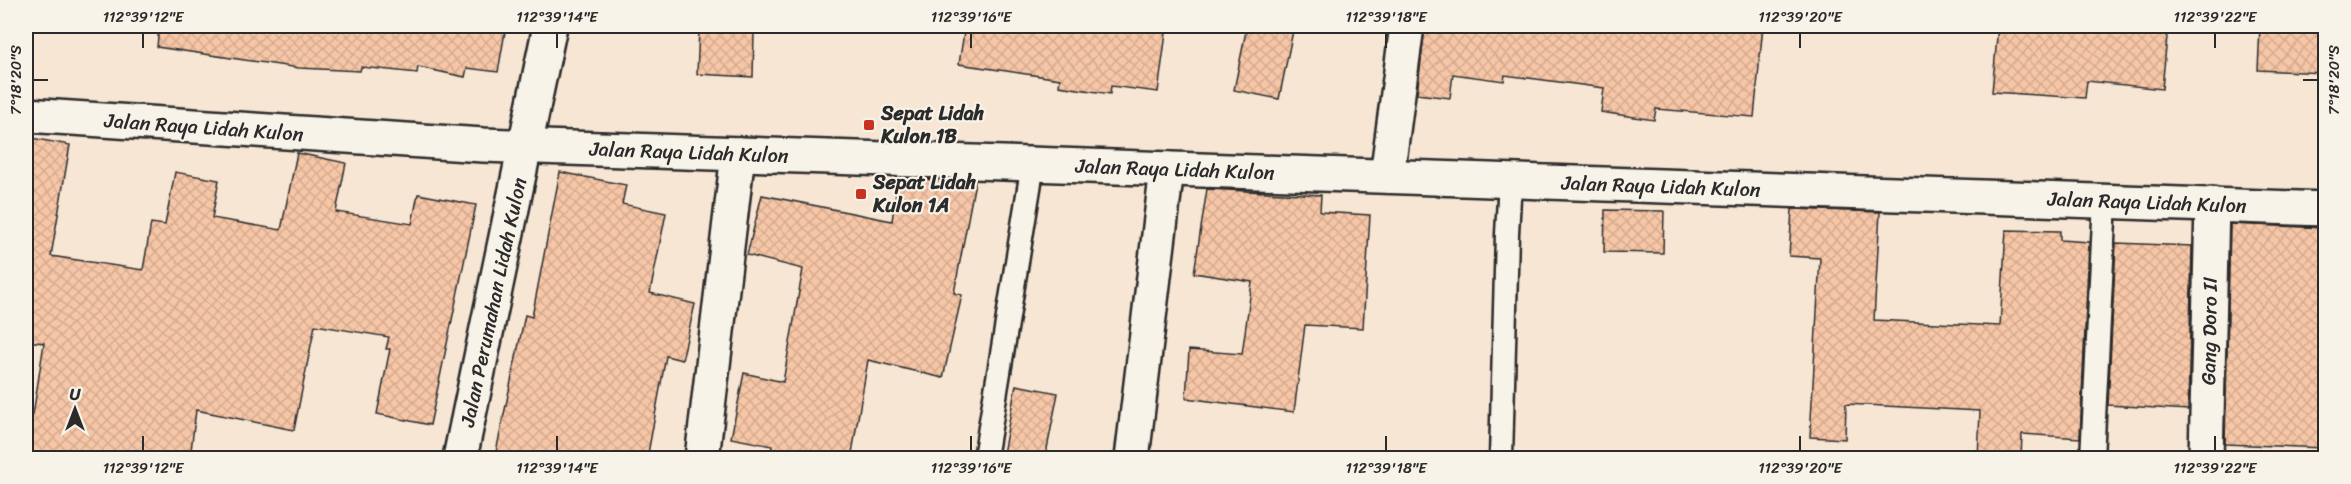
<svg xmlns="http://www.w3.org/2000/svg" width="2351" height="484" viewBox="0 0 2351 484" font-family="Sriracha,sans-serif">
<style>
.building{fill:url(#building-cross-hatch);stroke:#2b2b2b;stroke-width:1.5}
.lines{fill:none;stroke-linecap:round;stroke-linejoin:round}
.service-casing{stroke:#2b2b2b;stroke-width:27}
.minor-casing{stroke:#2b2b2b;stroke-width:38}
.tertiary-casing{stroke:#2b2b2b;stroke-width:38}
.secondary-casing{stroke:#2b2b2b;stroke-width:38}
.service{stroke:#f7f3e8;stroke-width:22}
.minor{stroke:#f7f3e8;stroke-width:33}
.tertiary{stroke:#f7f3e8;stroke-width:33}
.secondary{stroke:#f7f3e8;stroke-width:33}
.ticks{fill:none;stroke:#2b2b2b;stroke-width:2}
.poi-dot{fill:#c8321e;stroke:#f7f3e8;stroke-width:2}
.labels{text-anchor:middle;stroke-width:4.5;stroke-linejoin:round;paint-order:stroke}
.poi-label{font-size:20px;font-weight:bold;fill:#2b2b2b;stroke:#f7f3e8;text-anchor:start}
.street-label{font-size:20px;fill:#2b2b2b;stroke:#f7f3e8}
.neatline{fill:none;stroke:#2b2b2b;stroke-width:2}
.ticks-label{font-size:15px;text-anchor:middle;fill:#2b2b2b}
</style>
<defs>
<pattern id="building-cross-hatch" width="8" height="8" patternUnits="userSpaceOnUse" patternTransform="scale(1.5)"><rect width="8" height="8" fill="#f6c6a6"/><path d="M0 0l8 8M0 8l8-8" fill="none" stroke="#d3aa8f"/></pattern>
</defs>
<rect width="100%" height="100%" fill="#f7e6d4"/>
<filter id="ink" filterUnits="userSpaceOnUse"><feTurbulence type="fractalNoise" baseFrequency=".0167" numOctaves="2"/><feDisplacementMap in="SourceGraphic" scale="12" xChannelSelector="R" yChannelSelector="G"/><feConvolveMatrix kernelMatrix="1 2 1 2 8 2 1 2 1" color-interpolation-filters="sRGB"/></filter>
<g filter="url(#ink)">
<!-- building -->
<g class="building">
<polygon points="159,26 506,26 498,72 467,68 465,77 418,67 417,73 361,67 360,71 299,68 157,47"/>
<polygon points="965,26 1167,26 1158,92 1111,86 1110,94 1059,86 1060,79 959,64"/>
<polygon points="1247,26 1294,26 1279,99 1234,90"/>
<polygon points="1425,26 1763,26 1754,117 1656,109 1654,120 1601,112 1604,88 1505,75 1504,81 1453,74 1450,98 1417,94"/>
<polygon points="1998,26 2168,26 2162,89 2087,81 2085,98 1992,92"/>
<polygon points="2260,26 2325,26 2325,73 2258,70"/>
<polygon points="699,30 754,32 753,77 697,74"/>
<polygon points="26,137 70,145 51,256 143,270 151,223 165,225 175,172 219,180 212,218 281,230 297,153 346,163 336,212 412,224 418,194 476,205 430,425 377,414 390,349 386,349 389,337 315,325 294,430 196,410 190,459 26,459 26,413 33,415 44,343 26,341"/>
<polygon points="560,172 626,185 622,204 666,213 650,293 695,304 682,360 666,356 647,459 531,459 496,452 525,315 532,317"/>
<polygon points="898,178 975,182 954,293 962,295 943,378 868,360 851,459 770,459 772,446 731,438 744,373 783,382 803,269 747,255 762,195 892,221"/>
<polygon points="1207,189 1321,195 1320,212 1370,215 1363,328 1305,325 1294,412 1186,398 1189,350 1242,354 1252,282 1194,273"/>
<polygon points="1792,209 1880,212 1874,320 2000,326 2006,230 2060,231 2060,240 2089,242 2080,438 2022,434 2021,459 1978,459 1980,411 1846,404 1845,439 1810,437 1820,258 1789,256"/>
<polygon points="1605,210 1664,211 1663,253 1604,252"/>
<polygon points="2230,224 2325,228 2325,448 2225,444"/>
<polygon points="2116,243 2192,246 2188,410 2108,405"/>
<polygon points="1016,385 1058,393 1045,459 1002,459"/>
</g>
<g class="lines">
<!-- service casing -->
<g class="service-casing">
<g id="service">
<polyline points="985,458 1033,164"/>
<polyline points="1501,458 1507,234 1510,180"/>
<polyline points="2092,458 2105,201"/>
</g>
</g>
<!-- minor casing -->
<g class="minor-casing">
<g id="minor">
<polyline points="525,146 550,26"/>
<polyline points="1387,176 1407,26"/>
<polyline points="702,458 738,154"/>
<polyline points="1132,458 1167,169"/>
<polyline points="2206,458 2212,204"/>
</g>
</g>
<!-- tertiary casing -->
<g class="tertiary-casing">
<polyline id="tertiary" points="460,458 525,146"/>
</g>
<!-- secondary casing -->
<g class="secondary-casing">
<polyline id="secondary" points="26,115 483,145 2326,209"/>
</g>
<!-- service -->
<use href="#service" class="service"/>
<!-- minor -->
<use href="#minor" class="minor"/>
<!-- tertiary -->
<use href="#tertiary" class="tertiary"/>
<!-- secondary -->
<use href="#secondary" class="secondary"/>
</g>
</g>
<!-- ticks -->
<path class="ticks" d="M143,33V48M557,33V48M971,33V48M1386,33V48M1800,33V48M2215,33V48M33,80H48M2303,80H2318M143,436V451M557,436V451M971,436V451M1386,436V451M1800,436V451M2215,436V451"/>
<!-- markers -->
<g class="poi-dot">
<rect x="863" y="119" width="12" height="12" rx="3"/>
<rect x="855" y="188" width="12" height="12" rx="3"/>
</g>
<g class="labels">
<!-- poi labels -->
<g class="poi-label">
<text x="881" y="120">Sepat Lidah<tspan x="881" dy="23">Kulon 1B</tspan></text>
<text x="873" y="189">Sepat Lidah<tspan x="873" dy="23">Kulon 1A</tspan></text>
</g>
<!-- street labels -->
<g class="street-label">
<text transform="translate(204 127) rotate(4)" y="7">Jalan Raya Lidah Kulon</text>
<text transform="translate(689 152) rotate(2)" y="7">Jalan Raya Lidah Kulon</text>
<text transform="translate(1175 169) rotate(2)" y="7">Jalan Raya Lidah Kulon</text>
<text transform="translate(1661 186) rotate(2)" y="7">Jalan Raya Lidah Kulon</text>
<text transform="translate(2147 202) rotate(2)" y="7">Jalan Raya Lidah Kulon</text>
<text transform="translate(493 302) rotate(-78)" y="7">Jalan Perumahan Lidah Kulon</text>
<text transform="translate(2209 331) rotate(-89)" y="7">Gang Doro II</text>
</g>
</g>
<!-- margin -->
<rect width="2351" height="484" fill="none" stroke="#f7f3e8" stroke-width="66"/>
<!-- north arrow -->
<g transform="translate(75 409)" stroke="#f7f3e8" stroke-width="4.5" paint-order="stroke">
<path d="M0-4.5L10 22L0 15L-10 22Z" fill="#2b2b2b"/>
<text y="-9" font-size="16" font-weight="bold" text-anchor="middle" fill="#2b2b2b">U</text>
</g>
<rect x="33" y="33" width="2285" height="418" class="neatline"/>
<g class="ticks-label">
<text x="143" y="22">112°39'12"E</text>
<text x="557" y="22">112°39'14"E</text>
<text x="971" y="22">112°39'16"E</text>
<text x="1386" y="22">112°39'18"E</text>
<text x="1800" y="22">112°39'20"E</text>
<text x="2215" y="22">112°39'22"E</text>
<text transform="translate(16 80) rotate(-90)" y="5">7°18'20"S</text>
<text transform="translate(2334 80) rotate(-90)" y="5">7°18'20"S</text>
<text x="143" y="473">112°39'12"E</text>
<text x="557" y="473">112°39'14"E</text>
<text x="971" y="473">112°39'16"E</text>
<text x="1386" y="473">112°39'18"E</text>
<text x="1800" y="473">112°39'20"E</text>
<text x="2215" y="473">112°39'22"E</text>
</g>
</svg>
